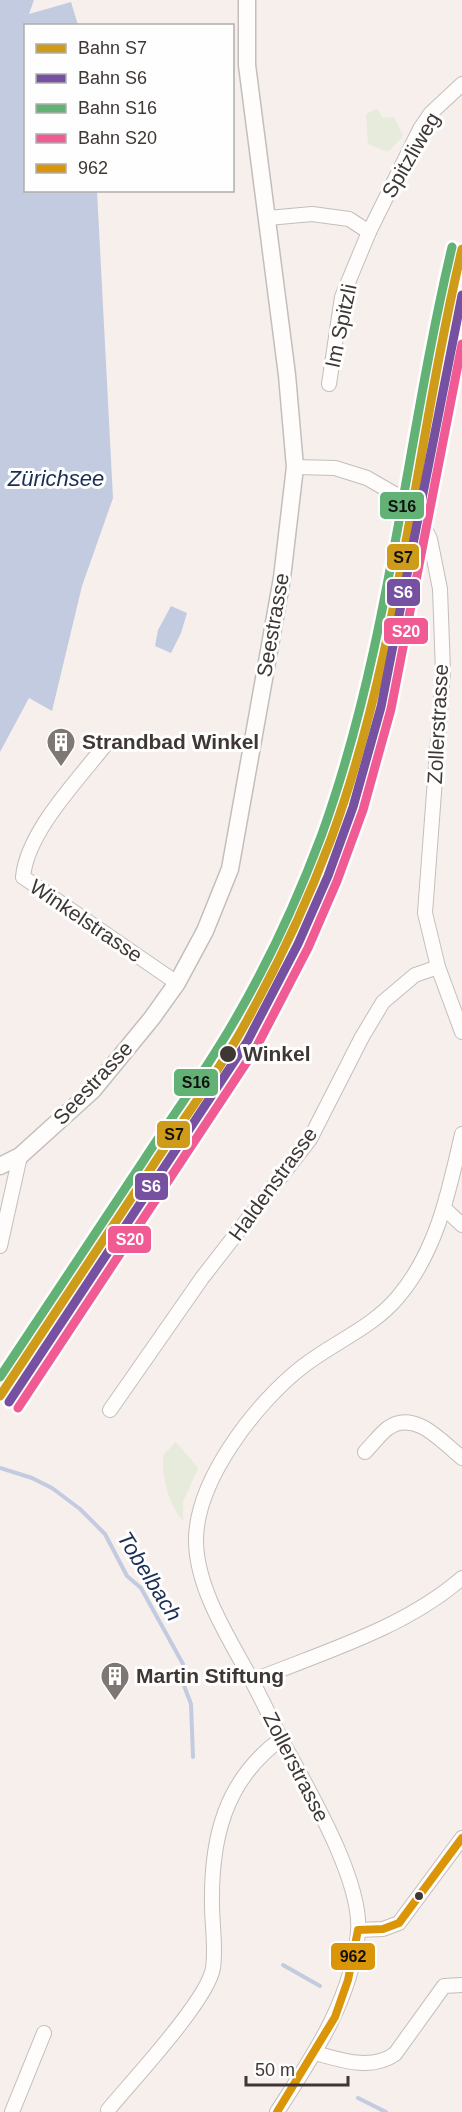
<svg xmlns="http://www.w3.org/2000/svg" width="462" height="2112" viewBox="0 0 462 2112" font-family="Helvetica,sans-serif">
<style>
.green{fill:#e6ebdb}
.water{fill:#c2cbdf}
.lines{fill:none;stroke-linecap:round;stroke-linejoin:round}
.stream{stroke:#c2cbdf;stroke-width:4}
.minor-casing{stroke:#c4bebb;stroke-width:16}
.major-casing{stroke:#c4bebb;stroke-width:19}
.minor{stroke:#fefdfc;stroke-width:14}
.major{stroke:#fefdfc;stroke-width:16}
.bus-1-casing{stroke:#fefefe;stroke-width:12}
.bus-1{stroke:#db9508;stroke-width:8}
.rail-1-casing{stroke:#fefefe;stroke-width:14}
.rail-2-casing{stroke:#fefefe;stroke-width:14}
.rail-3-casing{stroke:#fefefe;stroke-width:14}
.rail-4-casing{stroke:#fefefe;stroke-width:14}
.rail-1{stroke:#ce9c19;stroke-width:9}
.rail-2{stroke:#7751a1;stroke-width:9}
.rail-3{stroke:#62b276;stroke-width:9}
.rail-4{stroke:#f05b94;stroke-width:9}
.stop-dot{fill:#3e3734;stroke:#fefefe;stroke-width:2}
.labels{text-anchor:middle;stroke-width:6;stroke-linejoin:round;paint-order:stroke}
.street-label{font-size:21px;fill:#3e3734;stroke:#fefefe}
.poi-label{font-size:21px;font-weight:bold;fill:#3e3734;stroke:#fefefe;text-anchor:start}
.stop-label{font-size:21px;font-weight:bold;fill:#3e3734;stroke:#fefefe;text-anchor:start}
.water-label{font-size:22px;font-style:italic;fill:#1a2e55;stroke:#fefefe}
.line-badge{stroke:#fefefe;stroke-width:2}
.badge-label{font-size:16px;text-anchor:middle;font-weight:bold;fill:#fff}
.pale-badge-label{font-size:16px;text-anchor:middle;font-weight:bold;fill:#111}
</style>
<rect width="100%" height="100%" fill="#f7efec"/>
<!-- green -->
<g class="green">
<polygon points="377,109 383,118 394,117 403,136 388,152 368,144 366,114"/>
<path d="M176,1442L198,1468L183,1502V1521C168,1503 162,1479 163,1455Z"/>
</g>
<!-- water -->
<g class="water">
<polygon points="0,0 34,0 29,14 71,2 78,25 26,26 26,190 97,191 113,498 82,586 52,711 29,698 0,752"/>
<polygon points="171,606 187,613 181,633 171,653 155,646 158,630"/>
</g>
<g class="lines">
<!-- stream -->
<g class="stream">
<polyline points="0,1468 32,1478 52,1488 80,1509 105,1534 127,1576 141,1588 183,1664 183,1683 191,1704 193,1757"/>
<polyline points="283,1965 320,1986"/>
<polyline points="358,2098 386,2112"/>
</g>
<!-- minor casing -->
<g class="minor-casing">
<g id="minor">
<polyline points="268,218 312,214 349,219 369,232 342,297 329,384"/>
<polyline points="369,232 420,129 431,113 462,84"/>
<polyline points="295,467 335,468 367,478 393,493 418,515 430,539 440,589 443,672 425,913 438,967 462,1032"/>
<path d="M106,744C78,780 27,832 23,877L177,983"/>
<polyline points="445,1209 462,1225"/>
<polyline points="0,1246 20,1156"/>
<polyline points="110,1410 202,1278 310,1139 362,1037 383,1002 415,975 438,967"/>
<path d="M365,1452C372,1445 380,1434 388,1428C415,1409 442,1442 462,1458"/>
<path d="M252,1681C323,1652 403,1629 462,1578"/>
<polyline points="358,1930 383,1929 399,1923 462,1838"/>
<path d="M315,2053C341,2060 371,2071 395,2054L444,1986L462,1985"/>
<path d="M108,2110C131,2082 208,2000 213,1968C216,1948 212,1924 212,1904C211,1838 225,1780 281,1739"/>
<polyline points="12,2112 44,2033"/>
<path d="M277,2112C313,2056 351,2001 358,1933C363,1880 306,1786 281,1739C269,1715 258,1691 245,1668C224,1630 197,1586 196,1542C195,1481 256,1403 302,1367C334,1342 372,1328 398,1297C437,1251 449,1191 462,1134"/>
</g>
</g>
<!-- major casing -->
<g class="major-casing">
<polyline id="major" points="0,1166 20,1156 93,1090 152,1018 177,983 205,931 230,869 282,578 295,467 287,375 247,65 247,0"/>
</g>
<!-- minor -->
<use href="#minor" class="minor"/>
<!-- major -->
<use href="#major" class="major"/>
<!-- bus-1 casing -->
<g class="bus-1-casing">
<polyline id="bus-1" points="277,2112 335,2017 348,1980 358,1930 383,1929 399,1923 462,1838"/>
</g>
<!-- bus-1 -->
<use href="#bus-1" class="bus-1"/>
<!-- rail-1 casing -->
<g class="rail-1-casing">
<path id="rail-1" d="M0,1396C50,1321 100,1245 150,1170C179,1125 213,1080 240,1033C275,971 306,906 331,839C400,652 416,443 462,249"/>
</g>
<!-- rail-2 casing -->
<g class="rail-2-casing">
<polyline id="rail-2" points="9,1402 247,1042 298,944 328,876 353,807 381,707 462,295"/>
</g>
<!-- rail-3 casing -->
<g class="rail-3-casing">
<path id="rail-3" d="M0,1377C48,1304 96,1232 144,1160C172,1117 203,1074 229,1030C266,968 297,901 322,834C390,645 406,441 452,247"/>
</g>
<!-- rail-4 casing -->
<g class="rail-4-casing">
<polyline id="rail-4" points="18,1408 256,1048 308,948 337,881 363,810 391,709 462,344"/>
</g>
<!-- rail-1 -->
<use href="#rail-1" class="rail-1"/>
<!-- rail-2 -->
<use href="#rail-2" class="rail-2"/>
<!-- rail-3 -->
<use href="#rail-3" class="rail-3"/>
<!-- rail-4 -->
<use href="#rail-4" class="rail-4"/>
</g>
<!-- icons -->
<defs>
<g id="building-pin" transform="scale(1.5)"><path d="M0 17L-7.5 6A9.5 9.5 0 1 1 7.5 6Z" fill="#7f7774" stroke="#fefefe"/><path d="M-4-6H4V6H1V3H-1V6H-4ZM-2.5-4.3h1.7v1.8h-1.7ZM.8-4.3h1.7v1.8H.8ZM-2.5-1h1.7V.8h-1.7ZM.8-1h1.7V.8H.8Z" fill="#fff"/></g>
</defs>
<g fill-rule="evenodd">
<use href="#building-pin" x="61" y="742"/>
<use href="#building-pin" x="115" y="1676"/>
</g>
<!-- markers -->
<g class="stop-dot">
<circle cx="228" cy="1054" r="9"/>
<circle cx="419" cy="1896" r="5"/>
</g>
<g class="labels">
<!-- street labels -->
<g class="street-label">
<text transform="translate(411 155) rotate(-60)" y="7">Spitzliweg</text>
<text transform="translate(341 326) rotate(-78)" y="7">Im Spitzli</text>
<text transform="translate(273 625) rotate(-80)" y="7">Seestrasse</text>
<text transform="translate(438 724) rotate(-87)" y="7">Zollerstrasse</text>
<text transform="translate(86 921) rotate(34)" y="7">Winkelstrasse</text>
<text transform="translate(93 1083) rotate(-47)" y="7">Seestrasse</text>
<text transform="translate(273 1184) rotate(-54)" y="7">Haldenstrasse</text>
<text transform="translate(296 1767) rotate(63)" y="7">Zollerstrasse</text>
</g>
<!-- poi labels -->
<g class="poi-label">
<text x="82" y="749">Strandbad Winkel</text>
<text x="136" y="1683">Martin Stiftung</text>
</g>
<!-- stop labels -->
<g class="stop-label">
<text x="243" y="1061">Winkel</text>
</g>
<!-- water labels -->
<g class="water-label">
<text x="56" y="486">Zürichsee</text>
<text transform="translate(150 1576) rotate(58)" y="8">Tobelbach</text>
</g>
</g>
<g class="line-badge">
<rect x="379" y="491" width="46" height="29" rx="6" fill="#62b276"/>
<rect x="386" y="543" width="34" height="28" rx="6" fill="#ce9c19"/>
<rect x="386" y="578" width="35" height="29" rx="6" fill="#7751a1"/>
<rect x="383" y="617" width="46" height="28" rx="6" fill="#f05b94"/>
<rect x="173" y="1068" width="46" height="29" rx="6" fill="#62b276"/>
<rect x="156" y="1120" width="35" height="29" rx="6" fill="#ce9c19"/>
<rect x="134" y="1172" width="35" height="29" rx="6" fill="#7751a1"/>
<rect x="107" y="1225" width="45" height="29" rx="6" fill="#f05b94"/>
<rect x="330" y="1942" width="46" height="29" rx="6" fill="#db9508"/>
</g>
<g class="badge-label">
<text x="403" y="598">S6</text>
<text x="406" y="637">S20</text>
<text x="151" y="1192">S6</text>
<text x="130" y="1245">S20</text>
</g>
<g class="pale-badge-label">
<text x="402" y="512">S16</text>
<text x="403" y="563">S7</text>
<text x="196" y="1088">S16</text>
<text x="174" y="1140">S7</text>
<text x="353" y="1962">962</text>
</g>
<!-- legend -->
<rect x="24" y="24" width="210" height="168" fill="#fefefe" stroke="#b1aead" stroke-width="1.5"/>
<rect x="36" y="44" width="30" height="9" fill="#ce9c19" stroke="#b1aead" stroke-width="1.5"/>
<text x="78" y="54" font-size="18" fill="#3e3734">Bahn S7</text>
<rect x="36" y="74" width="30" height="9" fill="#7751a1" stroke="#b1aead" stroke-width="1.5"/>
<text x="78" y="84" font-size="18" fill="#3e3734">Bahn S6</text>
<rect x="36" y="104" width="30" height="9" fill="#62b276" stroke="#b1aead" stroke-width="1.5"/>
<text x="78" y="114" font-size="18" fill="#3e3734">Bahn S16</text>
<rect x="36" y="134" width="30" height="9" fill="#f05b94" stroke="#b1aead" stroke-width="1.5"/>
<text x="78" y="144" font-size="18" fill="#3e3734">Bahn S20</text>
<rect x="36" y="164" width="30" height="9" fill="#db9508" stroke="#b1aead" stroke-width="1.5"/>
<text x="78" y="174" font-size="18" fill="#3e3734">962</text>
<!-- scale -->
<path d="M246 2076v9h102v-9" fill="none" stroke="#3e3734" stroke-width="3"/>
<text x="255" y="2076" font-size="18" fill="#3e3734" stroke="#fefefe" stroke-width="4.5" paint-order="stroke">50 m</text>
</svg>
